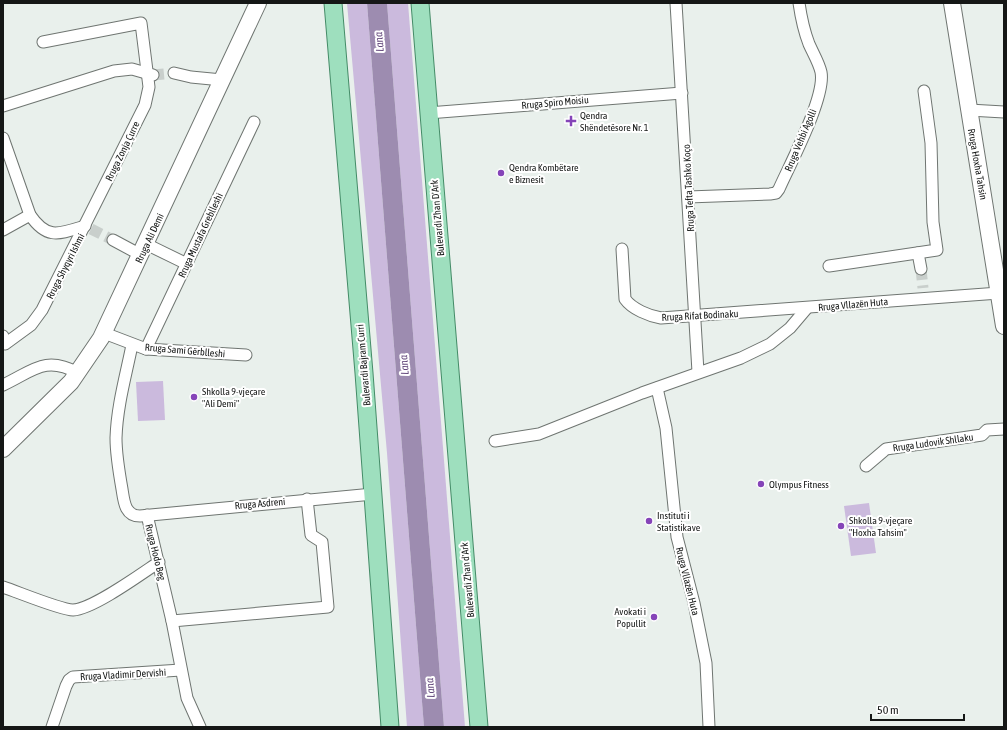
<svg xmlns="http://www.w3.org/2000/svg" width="1007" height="730" viewBox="0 0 1007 730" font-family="'Asap Condensed',sans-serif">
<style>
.green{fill:#cbbadd}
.water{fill:#9d8cb0}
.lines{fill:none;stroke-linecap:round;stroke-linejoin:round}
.street-tunnel{stroke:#c9cfcc;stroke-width:11;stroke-dasharray:11 5.5;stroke-linecap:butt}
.street-casing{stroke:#6f7571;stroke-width:13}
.secondary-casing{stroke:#6f7571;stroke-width:18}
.primary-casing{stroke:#448b67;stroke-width:19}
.street{stroke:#fff;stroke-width:11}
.secondary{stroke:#fff;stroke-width:16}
.primary{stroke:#9edfbe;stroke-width:17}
.poi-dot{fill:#8544b8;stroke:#fff;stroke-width:1.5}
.labels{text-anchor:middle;stroke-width:4;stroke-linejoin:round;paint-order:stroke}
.street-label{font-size:10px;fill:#151716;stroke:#fff}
.poi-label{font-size:10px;fill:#151716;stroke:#fff;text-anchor:start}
.water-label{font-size:11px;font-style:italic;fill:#64497c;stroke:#fff}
</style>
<rect width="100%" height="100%" fill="#e9f0ec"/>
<!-- green -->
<g class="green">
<polygon points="347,3 367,3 424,727 407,727 387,453"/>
<polygon points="387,3 408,3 465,727 444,727"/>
<polygon points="163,381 165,420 138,421 136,382"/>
<polygon points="869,503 876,553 851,556 844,506"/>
</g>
<!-- water -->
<polygon class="water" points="367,3 387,3 444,727 424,727"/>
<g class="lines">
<!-- street-tunnel -->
<g class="street-tunnel">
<polyline points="153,75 174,73"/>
<polyline points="91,229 113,240"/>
<polyline points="921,269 923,288"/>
</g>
<!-- street casing -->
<g class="street-casing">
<g id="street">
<polyline points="676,3 698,372"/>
<polyline points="174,73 191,77 222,80"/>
<polyline points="3,106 114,71 132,69 153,75"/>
<polyline points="969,110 1004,112"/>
<polyline points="428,113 682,93"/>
<path d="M3,138L30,215C47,240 59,234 85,226"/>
<path d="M688,197L770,194L776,193L779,189C790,164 826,97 821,72C819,63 813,53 809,44C804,31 801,17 799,3"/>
<polyline points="3,230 30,215"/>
<polyline points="113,240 141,255"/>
<polyline points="146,244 187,264"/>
<path d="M622,249L625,299C632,309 649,316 661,318L999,293"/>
<polyline points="918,253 921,269"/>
<polyline points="829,266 937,250 933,222 931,143 924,91"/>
<polyline points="104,333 146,349 246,355"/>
<polyline points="3,336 5,344 31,325 42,310 145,105 149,87 141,23 43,42"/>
<path d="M132,345C126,375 117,406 116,438C116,455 119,472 122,489C124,502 125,516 140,516L373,494"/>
<polyline points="146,349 254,122"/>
<path d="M3,385C33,371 45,355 78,373"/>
<polyline points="657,388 666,428 677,537 694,603 706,663 709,727"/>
<polyline points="495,441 539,434 642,393 741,358 770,344 790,328 807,308"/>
<polyline points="866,466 886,449 982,435 987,430 1004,429"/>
<polyline points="147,515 172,621 187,698 200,727"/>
<path d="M3,587C18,592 61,610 73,610C93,609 141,574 159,562"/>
<polyline points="172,621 328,607 322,542 311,535 307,499"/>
<polyline points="52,727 66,686 69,680 73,677 181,670"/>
</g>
</g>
<!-- secondary casing -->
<g class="secondary-casing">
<g id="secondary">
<polyline points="952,3 1004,326"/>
<polyline points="3,449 71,382 101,338 258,3"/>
</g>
</g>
<!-- primary casing -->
<g class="primary-casing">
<g id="primary">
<polyline points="333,3 364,373 390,727"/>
<polyline points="420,3 479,727"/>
</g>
</g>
<!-- street -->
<use href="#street" class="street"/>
<!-- secondary -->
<use href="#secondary" class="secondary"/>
<!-- primary -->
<use href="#primary" class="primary"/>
</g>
<!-- markers -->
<g class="poi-dot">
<path d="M569 115h4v4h4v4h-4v4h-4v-4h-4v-4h4z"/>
<circle cx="501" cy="173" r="4"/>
<circle cx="194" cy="397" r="4"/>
<circle cx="761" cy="484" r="4"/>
<circle cx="649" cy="521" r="4"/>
<circle cx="841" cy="526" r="4"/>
<circle cx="654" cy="617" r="4"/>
</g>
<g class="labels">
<!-- street labels -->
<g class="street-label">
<text transform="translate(555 102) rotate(-5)" y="4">Rruga Spiro Moisiu</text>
<text transform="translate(800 140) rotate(-67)" y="4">Rruga Vehbi Agolli</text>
<text transform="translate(122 151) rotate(-64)" y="4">Rruga Zonja Çurre</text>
<text transform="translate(978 164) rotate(80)" y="4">Rruga Hoxha Tahsin</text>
<text transform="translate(688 188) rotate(-93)" y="4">Rruga Tefta Tashko Koço</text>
<text transform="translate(437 218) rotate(-95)" y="4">Bulevardi Zhan D'Ark</text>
<text transform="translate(200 235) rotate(-65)" y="4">Rruga Mustafa Greblleshi</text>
<text transform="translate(149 238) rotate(-65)" y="4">Rruga Ali Demi</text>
<text transform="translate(65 266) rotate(-63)" y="4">Rruga Shyqyri Ishmi</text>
<text transform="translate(853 304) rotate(-5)" y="4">Rruga Vllazën Huta</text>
<text transform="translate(700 315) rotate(-3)" y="4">Rruga Rifat Bodinaku</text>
<text transform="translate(185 350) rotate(5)" y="4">Rruga Sami Gërblleshi</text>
<text transform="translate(363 365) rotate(-95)" y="4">Bulevardi Bajram Curri</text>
<text transform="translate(933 442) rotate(-8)" y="4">Rruga Ludovik Shllaku</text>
<text transform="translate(260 503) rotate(-5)" y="4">Rruga Asdreni</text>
<text transform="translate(156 552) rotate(76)" y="4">Rruga Hodo Beg</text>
<text transform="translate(467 580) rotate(-95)" y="4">Bulevardi Zhan d'Ark</text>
<text transform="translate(688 581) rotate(76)" y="4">Rruga Vllazën Huta</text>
<text transform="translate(123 674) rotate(-3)" y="4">Rruga Vladimir Dervishi</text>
</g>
<!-- poi labels -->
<g class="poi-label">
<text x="580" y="119">Qendra<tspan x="580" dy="12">Shëndetësore Nr. 1</tspan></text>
<text x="509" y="171">Qendra Kombëtare<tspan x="509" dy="12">e Biznesit</tspan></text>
<text x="202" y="395">Shkolla 9-vjeçare<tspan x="202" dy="12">"Ali Demi"</tspan></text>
<text x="769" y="488">Olympus Fitness</text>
<text x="657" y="519">Instituti i<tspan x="657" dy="12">Statistikave</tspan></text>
<text x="849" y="524">Shkolla 9-vjeçare<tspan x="849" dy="12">"Hoxha Tahsim"</tspan></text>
<text x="646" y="615" text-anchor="end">Avokati i<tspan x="646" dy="12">Popullit</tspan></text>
</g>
<!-- water labels -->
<g class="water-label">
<text transform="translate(379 42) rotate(-95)" y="4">Lana</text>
<text transform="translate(404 365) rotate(-95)" y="4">Lana</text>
<text transform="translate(430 688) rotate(-95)" y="4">Lana</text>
</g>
</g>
<!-- border -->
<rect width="1007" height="730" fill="none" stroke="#151716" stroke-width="8"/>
<!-- scale -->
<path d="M871 714v6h93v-6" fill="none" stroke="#151716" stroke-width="2"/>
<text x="877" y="714" font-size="12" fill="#151716" stroke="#ffffff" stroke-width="3" paint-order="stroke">50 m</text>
</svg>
